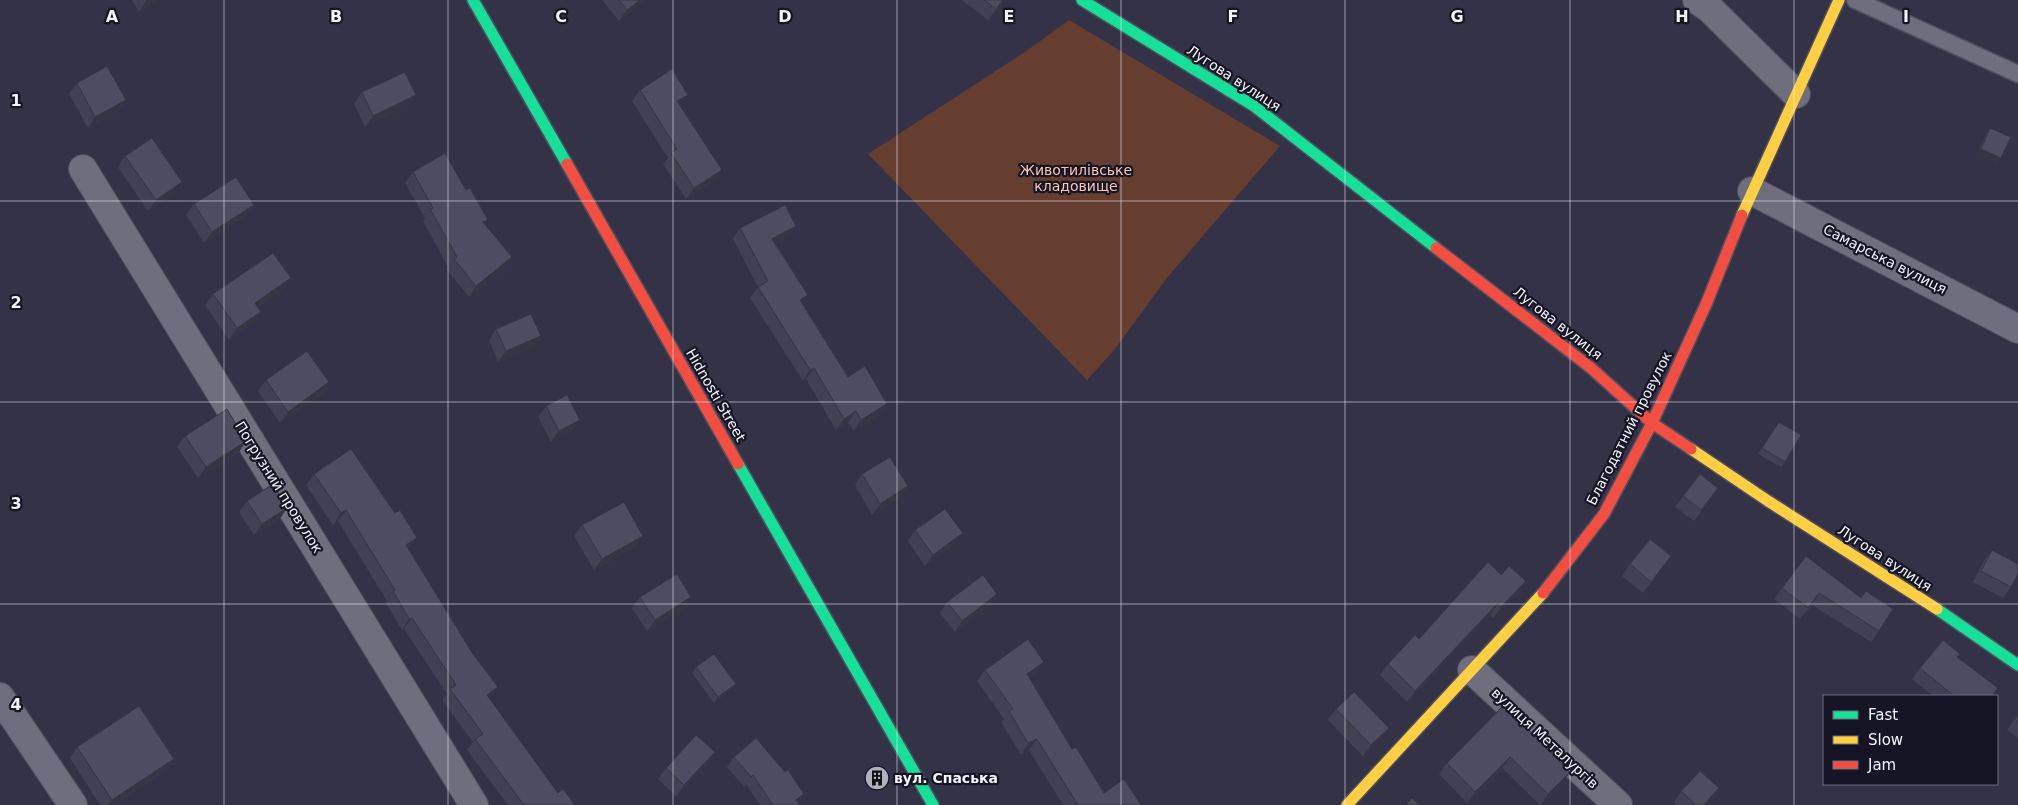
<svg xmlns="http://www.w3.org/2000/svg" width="2018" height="805" viewBox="0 0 2018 805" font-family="'DejaVu Sans',sans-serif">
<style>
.green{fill:#663e2f}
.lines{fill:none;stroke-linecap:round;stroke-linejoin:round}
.lane-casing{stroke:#504f5e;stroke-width:19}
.street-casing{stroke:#504f5e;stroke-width:30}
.fast-casing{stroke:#504f5e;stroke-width:14}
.slow-casing{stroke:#504f5e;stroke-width:14}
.jam-casing{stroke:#504f5e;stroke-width:14}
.lane{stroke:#6f6e7f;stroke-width:16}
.street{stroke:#6f6e7f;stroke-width:28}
.fast{stroke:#16e098;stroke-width:11}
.slow{stroke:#ffcf43;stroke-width:11}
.jam{stroke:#f24e42;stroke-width:11}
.wall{fill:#424153}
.shaded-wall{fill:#363543}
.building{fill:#4d4c60;stroke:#363543}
.grid{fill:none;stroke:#f4f4fe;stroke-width:1;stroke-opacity:0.55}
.labels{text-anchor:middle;stroke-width:4.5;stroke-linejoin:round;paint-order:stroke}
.street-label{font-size:14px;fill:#f4f4fe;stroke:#151526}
.park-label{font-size:14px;fill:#fdc6ae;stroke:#151526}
.poi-label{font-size:14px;font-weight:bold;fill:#f4f4fe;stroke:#151526;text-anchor:start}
.grid-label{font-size:16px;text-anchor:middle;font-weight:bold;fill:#f4f4fe;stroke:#151526;stroke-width:4.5;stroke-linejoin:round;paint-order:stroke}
</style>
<rect width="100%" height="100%" fill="#343247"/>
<!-- green -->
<polygon class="green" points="1069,20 1280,146 1166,279 1115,349 1087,380 868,154 1025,52"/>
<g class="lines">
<!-- lane casing -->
<g class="lane-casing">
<polyline id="lane" points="1855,0 2018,74"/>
</g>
<!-- street casing -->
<g class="street-casing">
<g id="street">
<polyline points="1697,0 1709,8 1796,94"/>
<polyline points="83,169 474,805"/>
<polyline points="1752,191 2018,329"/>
<polyline points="1472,670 1618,805"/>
<polyline points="0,697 73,805"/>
</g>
</g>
<!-- fast casing -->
<g class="fast-casing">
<g id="fast">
<polyline points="473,0 567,164"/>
<polyline points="1082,0 1254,106 1436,248"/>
<polyline points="738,464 933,805"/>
<polyline points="1937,609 2018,665"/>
</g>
</g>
<!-- slow casing -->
<g class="slow-casing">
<g id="slow">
<polyline points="1742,215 1839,0"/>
<polyline points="1691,449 1768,501 1937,609"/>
<polyline points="1347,805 1543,593"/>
</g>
</g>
<!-- jam casing -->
<g class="jam-casing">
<g id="jam">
<polyline points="567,164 738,464"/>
<polyline points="1436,248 1591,368 1652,423 1691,449"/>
<polyline points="1543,593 1604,514 1652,423 1707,302 1742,215"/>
</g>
</g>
<!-- lane -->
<use href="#lane" class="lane"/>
<!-- street -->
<use href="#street" class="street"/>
<!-- fast -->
<use href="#fast" class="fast"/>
<!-- slow -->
<use href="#slow" class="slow"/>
<!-- jam -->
<use href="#jam" class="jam"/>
</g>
<!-- wall -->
<g class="wall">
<polygon points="132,0 158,0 139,12"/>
<polygon points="602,0 645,0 619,21"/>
<polygon points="962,0 1004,0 988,20"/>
<polygon points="77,83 126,100 118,111 88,128 69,94"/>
<polygon points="640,90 680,106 714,181 686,199 663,164 668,158 632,101"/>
<polygon points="362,92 416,95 408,106 365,127 354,104"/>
<polygon points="1990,128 1997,164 1977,155 1986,134"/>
<polygon points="125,156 174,193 148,211 118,167"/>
<polygon points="413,172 485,224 512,257 504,268 469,297 447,270 448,267 423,221 425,218 405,183"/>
<polygon points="194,204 254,205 246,216 204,243 186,215"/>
<polygon points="740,228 788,237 776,244 808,295 802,303 848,377 887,404 880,415 854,431 848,423 836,430 806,379 803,381 750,298 758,287 733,239"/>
<polygon points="283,289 258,307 254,323 229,340 205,305 213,294"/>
<polygon points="496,329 541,336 533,347 498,362 489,340"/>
<polygon points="266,380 329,382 322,394 280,423 258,391"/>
<polygon points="546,406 580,420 572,431 551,442 538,417"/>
<polygon points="1775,427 1785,462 1781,467 1758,454"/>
<polygon points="185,436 246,441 239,452 198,478 177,447"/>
<polygon points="314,474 410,549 409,549 489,699 558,793 575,805 508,805 467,750 473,742 442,700 447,694 404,629 402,630 386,603 387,601 338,521 333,525 306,485"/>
<polygon points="862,474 908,486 900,498 872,515 855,485"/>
<polygon points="1718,488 1694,521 1675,507 1683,496"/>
<polygon points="247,501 280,519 254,535 239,512"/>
<polygon points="582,525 635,547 594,570 574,536"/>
<polygon points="915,530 955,544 925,566 908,541"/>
<polygon points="1992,550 2011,587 2003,598 1973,582 1984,561"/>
<polygon points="1671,556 1643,593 1622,576 1630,564"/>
<polygon points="1501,575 1526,581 1518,592 1493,618 1490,615 1407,702 1380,675 1388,664"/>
<polygon points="1782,588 1861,598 1866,591 1879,631 1871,642 1812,605 1800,619 1774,599"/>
<polygon points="997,594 990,605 955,632 940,613 947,602"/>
<polygon points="640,597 684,608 647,631 632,608"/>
<polygon points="1958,657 1992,696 1933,696 1912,679 1920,668"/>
<polygon points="696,667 736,684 732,690 714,703 692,673"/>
<polygon points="985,670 1036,673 1029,678 1072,749 1104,793 1141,805 1063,805 1029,750 1021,755 1001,722 1004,719 977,681"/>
<polygon points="1504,705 1563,783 1541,805 1540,805 1502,768 1467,803 1439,774 1447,763"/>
<polygon points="1336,709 1389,728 1381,739 1363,756 1328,720"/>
<polygon points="2018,714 2018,738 2007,730"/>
<polygon points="77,747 166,771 113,805 100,805 70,758"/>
<polygon points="715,752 707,763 676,796 658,779 666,768"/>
<polygon points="734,757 799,803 800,805 760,805 746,784 744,787 727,767"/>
<polygon points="1719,788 1711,799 1706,805 1676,805 1674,802 1681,791"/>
</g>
<!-- shaded-wall -->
<g class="shaded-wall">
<polygon points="147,0 158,0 139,12 146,1"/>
<polygon points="640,0 645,0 619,21 627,10"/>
<polygon points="1003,0 1004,0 988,20 996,9"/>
<polygon points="416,95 408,106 365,127 373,116"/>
<polygon points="688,95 680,106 677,101"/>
<polygon points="126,100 118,111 88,128 95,117"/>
<polygon points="1981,149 2001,158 1997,164 1977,155"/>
<polygon points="722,170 714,181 686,199 694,188"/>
<polygon points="182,182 174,193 148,211 156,200"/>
<polygon points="254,205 246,216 204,243 212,232"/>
<polygon points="796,226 788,237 764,250 772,239"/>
<polygon points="512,257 504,268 469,297 476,286"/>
<polygon points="291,278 283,289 247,314 255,303"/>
<polygon points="808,295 800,306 800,300"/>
<polygon points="261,312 254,323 229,340 237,328"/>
<polygon points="541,336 533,347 498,362 506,351"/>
<polygon points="814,368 806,379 803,381 810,370"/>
<polygon points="329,382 322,394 280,423 288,412"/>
<polygon points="887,404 880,415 854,431 861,420"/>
<polygon points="856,411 848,423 836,430 844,419"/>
<polygon points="580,420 572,431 551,442 559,431"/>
<polygon points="246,441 239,452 198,478 206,467"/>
<polygon points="908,486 900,498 872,515 880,504"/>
<polygon points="287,508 280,519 254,535 262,524"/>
<polygon points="346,510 338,521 333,525 341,513"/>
<polygon points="963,533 955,544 925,566 933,555"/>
<polygon points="643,536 635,547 594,570 602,559"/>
<polygon points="417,538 410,549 398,556 406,545"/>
<polygon points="1526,581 1518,592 1493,618 1501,607"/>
<polygon points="997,594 990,605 955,632 962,621"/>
<polygon points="691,597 684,608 647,631 655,620"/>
<polygon points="1498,603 1490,615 1407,702 1415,691"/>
<polygon points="412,618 404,629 402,630 409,619"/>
<polygon points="1044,662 1036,673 1019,685 1027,674"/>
<polygon points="736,684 732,690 714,703 718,697"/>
<polygon points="498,687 490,698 479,706 487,695"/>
<polygon points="1389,728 1381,739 1363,756 1371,745"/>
<polygon points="1037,739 1029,750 1021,755 1028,743"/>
<polygon points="715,752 707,763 676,796 684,785"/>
<polygon points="1510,757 1502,768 1467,803 1475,792"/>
<polygon points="174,759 166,771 113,805 108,805 112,800"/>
<polygon points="1570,772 1563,783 1541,805 1548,794"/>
<polygon points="1719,788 1711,799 1706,805 1704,805"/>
<polygon points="804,794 798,804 796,800"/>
</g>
<!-- building -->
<g class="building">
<polygon points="619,0 640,0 627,10"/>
<polygon points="984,0 1003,0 996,9"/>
<polygon points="107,66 126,100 95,117 77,83"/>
<polygon points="672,69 688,95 677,101 722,170 694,188 671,153 677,149 640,90"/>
<polygon points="405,72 416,95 373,116 362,92"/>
<polygon points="1990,128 2011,137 2001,158 1981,149"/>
<polygon points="152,138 182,182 156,200 125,156"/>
<polygon points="445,153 466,190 470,188 488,220 483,222 512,257 476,286 454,259 457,257 430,209 433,208 413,172"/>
<polygon points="236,177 254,205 212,232 194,204"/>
<polygon points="785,205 796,226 772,239 808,295 800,300 848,377 865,366 887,404 861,420 856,411 844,419 814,368 810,370 758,287 768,281 740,228"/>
<polygon points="273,253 291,278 255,303 261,312 237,328 213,294"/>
<polygon points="531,314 541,336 506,351 496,329"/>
<polygon points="307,351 329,382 288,412 266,380"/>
<polygon points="567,395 580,420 559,431 546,406"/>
<polygon points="227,409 246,441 206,467 185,436"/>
<polygon points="1779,422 1801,435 1785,462 1762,448"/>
<polygon points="351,449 395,513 400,510 417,538 406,545 473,654 498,687 487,695 558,793 563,789 575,805 524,805 475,739 483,734 450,689 456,685 412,618 409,619 393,591 395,590 346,510 341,513 314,474"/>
<polygon points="890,457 908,486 880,504 862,474"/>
<polygon points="1700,474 1718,488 1701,510 1683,496"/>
<polygon points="273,484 287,508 262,524 247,501"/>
<polygon points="624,502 643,536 602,559 582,525"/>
<polygon points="945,509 963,533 933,555 915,530"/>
<polygon points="1650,539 1671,556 1651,582 1630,564"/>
<polygon points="1992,550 2018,564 2018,574 2011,587 1981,571"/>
<polygon points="1806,556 1861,598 1866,591 1893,609 1879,631 1819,593 1808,608 1782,588"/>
<polygon points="1488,562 1501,575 1509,566 1526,581 1501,607 1498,603 1415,691 1388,664 1415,635 1419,639"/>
<polygon points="677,574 691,597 655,620 640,597"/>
<polygon points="983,575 997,594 962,621 947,602"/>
<polygon points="1028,639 1044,662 1027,674 1072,749 1076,747 1104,793 1124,779 1141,805 1078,805 1037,739 1028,743 1009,711 1013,709 985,670"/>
<polygon points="1943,640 1960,654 1957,657 1998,688 1992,696 1954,696 1920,668"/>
<polygon points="714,654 736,684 718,697 696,667"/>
<polygon points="1354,692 1389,728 1371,745 1336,709"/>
<polygon points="1504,705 1570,772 1548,794 1510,757 1475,792 1447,763"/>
<polygon points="139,706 174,759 112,800 77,747"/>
<polygon points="2018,714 2018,722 2015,719"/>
<polygon points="696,735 715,752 684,785 666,768"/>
<polygon points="756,738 785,772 788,770 804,794 796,800 800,805 773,805 753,775 751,777 734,757"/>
<polygon points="1700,771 1719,788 1704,805 1696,805 1681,791"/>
<polygon points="1412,798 1420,805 1406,805"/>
</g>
<!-- grid -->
<path class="grid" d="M224,0V805M448,0V805M673,0V805M897,0V805M1121,0V805M1345,0V805M1570,0V805M1794,0V805M0,201H2018M0,402H2018M0,604H2018"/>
<!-- icons -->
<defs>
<g id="building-disc" transform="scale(1.25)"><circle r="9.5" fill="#b1b0be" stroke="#151526"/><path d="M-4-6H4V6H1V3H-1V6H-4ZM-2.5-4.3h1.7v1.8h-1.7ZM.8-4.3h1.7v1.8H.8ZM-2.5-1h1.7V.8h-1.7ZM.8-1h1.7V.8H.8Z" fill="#111"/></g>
</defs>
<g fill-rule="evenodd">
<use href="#building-disc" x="877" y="778"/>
</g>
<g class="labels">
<!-- street labels -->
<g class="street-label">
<text transform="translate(1234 78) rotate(33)" y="5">Лугова вулиця</text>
<text transform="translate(1885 259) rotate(27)" y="5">Самарська вулиця</text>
<text transform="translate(1558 323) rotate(38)" y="5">Лугова вулиця</text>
<text transform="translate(716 395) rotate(60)" y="5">Hidnosti Street</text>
<text transform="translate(1629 428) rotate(-63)" y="5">Благодатний провулок</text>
<text transform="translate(279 487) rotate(58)" y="5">Погрузний провулок</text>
<text transform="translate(1885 558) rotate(33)" y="5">Лугова вулиця</text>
<text transform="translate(1545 738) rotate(43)" y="5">вулиця Металургів</text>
</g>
<!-- park labels -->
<g class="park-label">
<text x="1076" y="175">Животилівське<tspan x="1076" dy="16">кладовище</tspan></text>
</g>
<!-- poi labels -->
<g class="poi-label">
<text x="894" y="783">вул. Спаська</text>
</g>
</g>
<g class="grid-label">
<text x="112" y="22">A</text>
<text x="336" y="22">B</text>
<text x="561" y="22">C</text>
<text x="785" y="22">D</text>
<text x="1009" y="22">E</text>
<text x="1233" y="22">F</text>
<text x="1457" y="22">G</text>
<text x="1682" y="22">H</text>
<text x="1906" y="22">I</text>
<text x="16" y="106">1</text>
<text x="16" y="308">2</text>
<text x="16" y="509">3</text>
<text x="16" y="710">4</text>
</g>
<!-- legend -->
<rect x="1823" y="695" width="175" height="90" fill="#151526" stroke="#6e6e7c"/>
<rect x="1833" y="711" width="25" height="8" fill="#16e098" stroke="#6e6e7c"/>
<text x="1868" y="720" font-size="15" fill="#f4f4fe">Fast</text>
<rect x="1833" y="736" width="25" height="8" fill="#ffcf43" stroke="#6e6e7c"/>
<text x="1868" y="745" font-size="15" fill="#f4f4fe">Slow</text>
<rect x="1833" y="761" width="25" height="8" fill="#f24e42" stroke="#6e6e7c"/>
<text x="1868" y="770" font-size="15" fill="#f4f4fe">Jam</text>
</svg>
